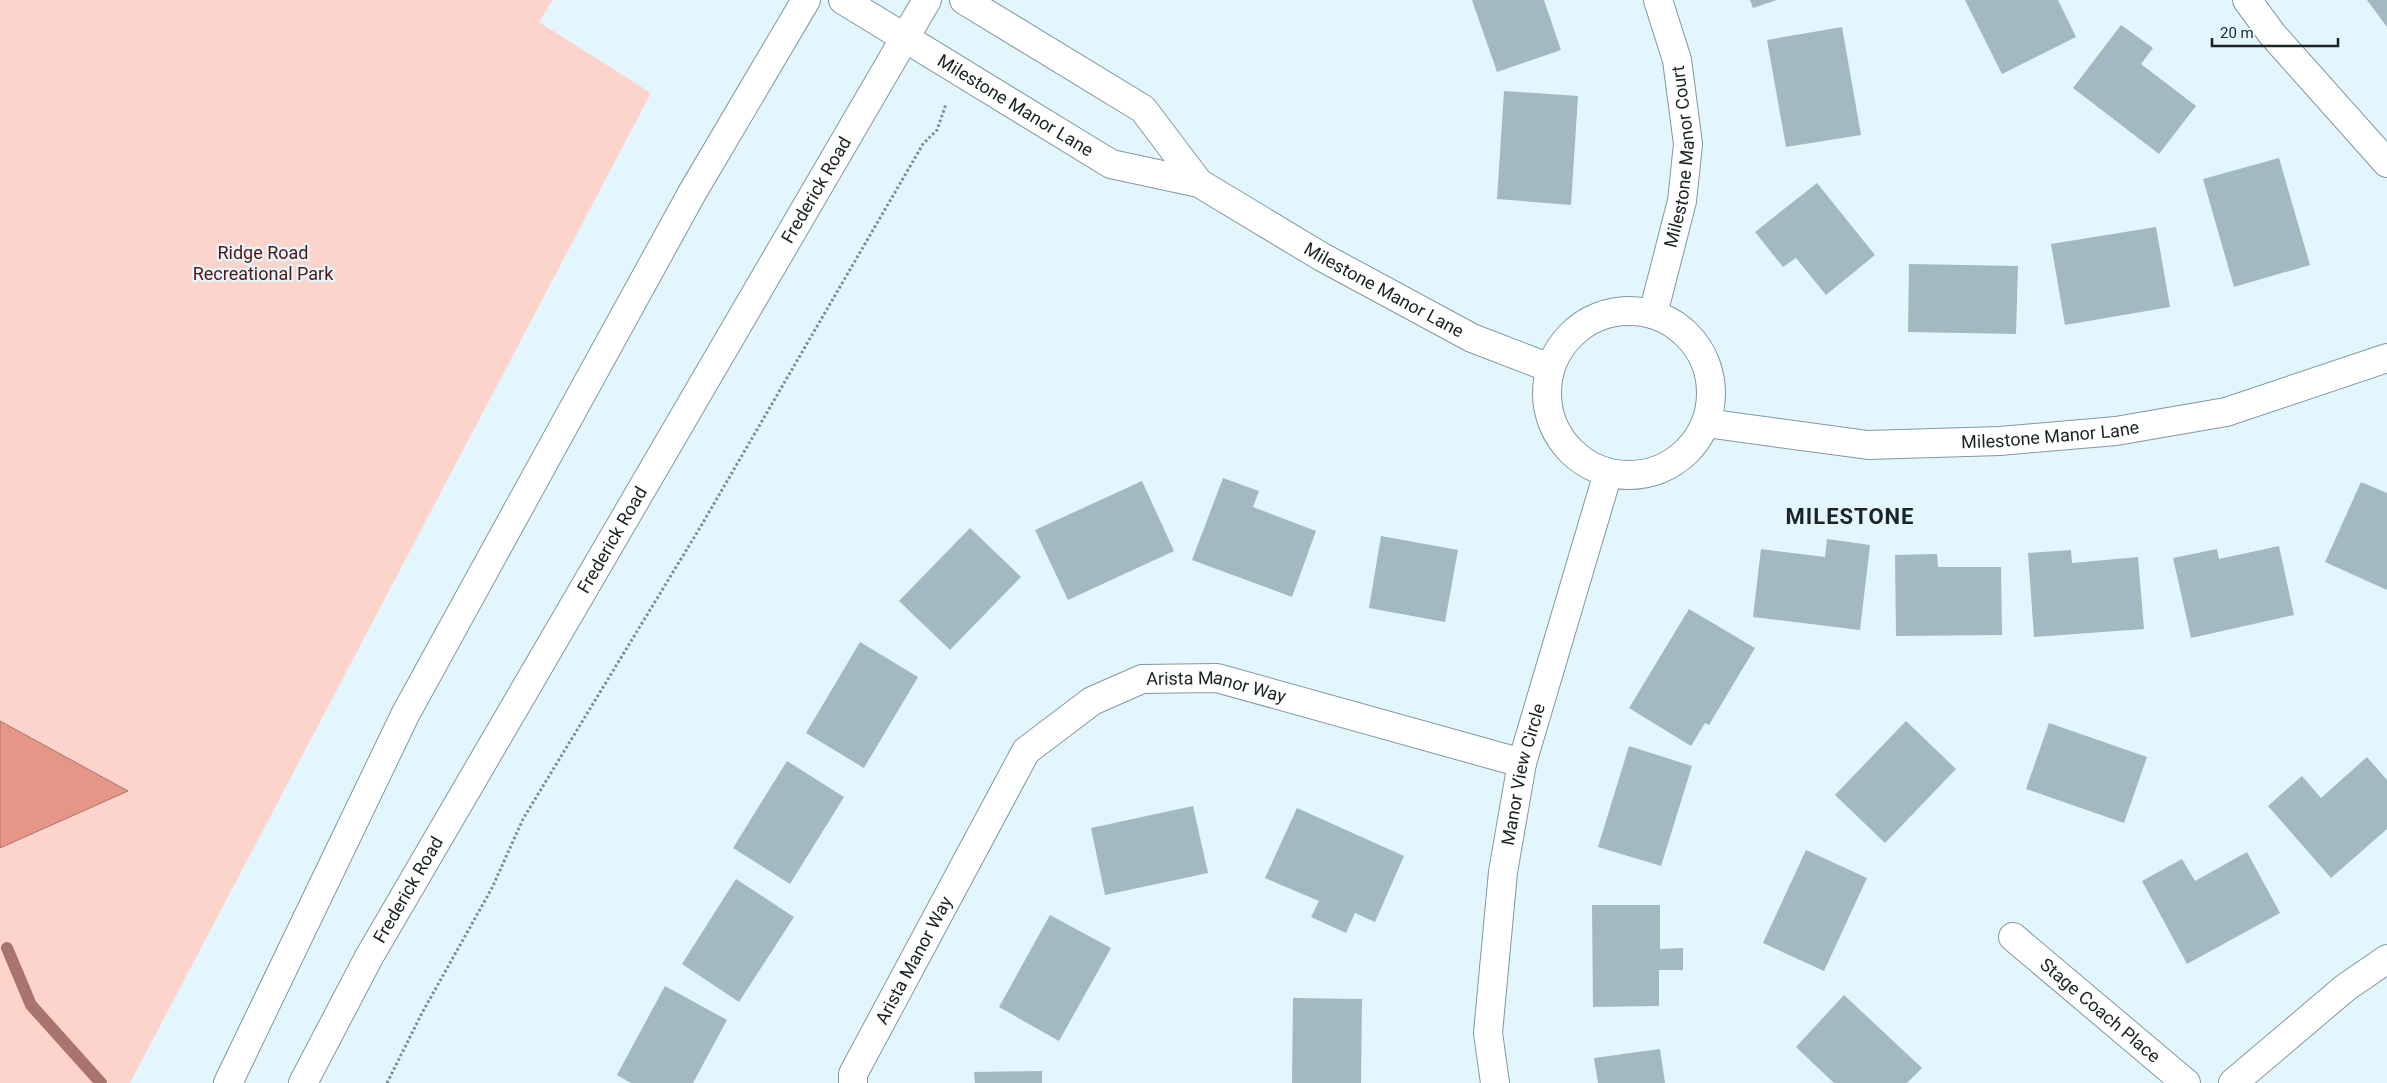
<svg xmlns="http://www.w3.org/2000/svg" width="2387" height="1083" viewBox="0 0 2387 1083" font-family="Roboto,sans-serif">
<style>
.green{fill:#fcd4cc}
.water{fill:#e69688;stroke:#a9746b}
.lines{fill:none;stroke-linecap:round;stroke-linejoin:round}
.stream{stroke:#a9746b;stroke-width:12}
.building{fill:#a2b9c1}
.minor-casing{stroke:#8298a0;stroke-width:30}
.major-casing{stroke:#8298a0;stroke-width:30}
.path{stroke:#7e8c91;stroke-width:3;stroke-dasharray:2.5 2.5;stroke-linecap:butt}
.minor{stroke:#fff;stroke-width:28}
.major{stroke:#fff;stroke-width:28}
.labels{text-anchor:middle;stroke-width:4.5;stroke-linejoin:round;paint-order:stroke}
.street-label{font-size:18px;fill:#1a2326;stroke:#e3f6fd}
.park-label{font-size:18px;fill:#5a130b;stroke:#e3f6fd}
.district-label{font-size:22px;font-weight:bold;letter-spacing:1px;fill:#1a2326;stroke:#e3f6fd}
</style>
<rect width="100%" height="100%" fill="#e3f6fd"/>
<!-- green -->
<polygon class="green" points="0,0 553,0 539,22 651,93 130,1083 0,1083"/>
<!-- water -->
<polygon class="water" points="0,721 128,791 0,848"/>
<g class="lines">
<!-- stream -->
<polyline class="stream" points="7,948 31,1005 101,1083"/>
</g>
<!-- building -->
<g class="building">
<polygon points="1472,0 1544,0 1561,50 1497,72"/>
<polygon points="1750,0 1777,0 1753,8"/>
<polygon points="1965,0 2058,0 2076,37 2002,74"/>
<polygon points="2367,0 2387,0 2387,27"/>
<polygon points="2121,25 2153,48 2141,64 2196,106 2159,154 2073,88"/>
<polygon points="1842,27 1861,135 1786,147 1767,40"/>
<polygon points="1504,91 1578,96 1571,205 1497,199"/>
<polygon points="2279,158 2310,265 2234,287 2203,179"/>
<polygon points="1817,183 1875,255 1826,295 1796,258 1783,267 1755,232"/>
<polygon points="2156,227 2170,307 2065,325 2051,244"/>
<polygon points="1909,264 2018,266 2016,334 1908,332"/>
<polygon points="1223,478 1259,491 1253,507 1316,531 1292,597 1192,560"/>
<polygon points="1142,481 1174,551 1068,600 1035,530"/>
<polygon points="2361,482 2387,493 2387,590 2325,562"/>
<polygon points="970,528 1021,577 950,650 899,601"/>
<polygon points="1381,536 1458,550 1445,622 1369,608"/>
<polygon points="1827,539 1870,545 1860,630 1753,617 1761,549 1825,557"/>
<polygon points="2279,546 2294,615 2191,638 2173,558 2217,549 2219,559"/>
<polygon points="2071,550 2072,563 2138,557 2144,629 2034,637 2028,553"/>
<polygon points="1937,554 1938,567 2001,567 2002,635 1896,636 1895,555"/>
<polygon points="1689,609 1755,648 1709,725 1705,723 1691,746 1629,708"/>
<polygon points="860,642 918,677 864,768 806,733"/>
<polygon points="1906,721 1956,769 1885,843 1835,795"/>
<polygon points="2049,723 2147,757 2124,823 2026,789"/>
<polygon points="1629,746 1692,766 1661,866 1598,847"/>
<polygon points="2367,757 2387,780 2387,829 2331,878 2268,806 2302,776 2321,798"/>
<polygon points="787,761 844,797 790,884 733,848"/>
<polygon points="1193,806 1208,873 1105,895 1091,828"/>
<polygon points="1297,808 1404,856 1375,922 1355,913 1346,933 1311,917 1319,901 1265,878"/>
<polygon points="1806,850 1867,878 1824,971 1763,943"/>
<polygon points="2247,852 2280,913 2187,964 2142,881 2182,859 2195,881"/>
<polygon points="736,879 794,917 739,1002 682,964"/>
<polygon points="1592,905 1660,905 1660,949 1683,948 1683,970 1659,970 1659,1006 1593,1007"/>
<polygon points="1050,915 1111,948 1059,1041 999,1007"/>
<polygon points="665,986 727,1020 693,1083 631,1083 617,1075"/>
<polygon points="1844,995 1922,1068 1907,1083 1834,1083 1796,1047"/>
<polygon points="1293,998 1362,999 1361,1083 1292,1083"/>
<polygon points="1660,1049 1665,1083 1598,1083 1594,1058"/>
<polygon points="1042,1071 1042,1083 975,1083 974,1072"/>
</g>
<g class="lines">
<!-- minor casing -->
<g class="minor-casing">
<g id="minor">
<path id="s1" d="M843,0L1111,164L1199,183L1322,257L1472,338L1550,368"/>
<polyline points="964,0 1143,109 1199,183"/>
<polyline points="2247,0 2272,34 2387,163"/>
<circle cx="1629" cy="393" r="82"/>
<path id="s2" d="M1653,314L1682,201L1688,144L1677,60L1658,0"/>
<path id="s3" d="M1706,423L1868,445L2000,441L2116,431L2226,412L2387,358"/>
<path id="s4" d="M2013,937L2186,1083"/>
<path id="s5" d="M853,1083V1074L1026,751L1092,701L1142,679L1217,678L1522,763"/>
<path id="s6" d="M1495,1083L1488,1033L1503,872L1522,763L1608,473"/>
<polyline points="2233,1083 2345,988 2387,959"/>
</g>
</g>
<!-- major casing -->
<g class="major-casing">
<g id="major">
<polyline points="228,1083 406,713 692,193 806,0"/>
<path id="s7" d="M303,1083L369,957L927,0"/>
</g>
</g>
<!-- path -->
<polyline class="path" points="387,1083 422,1013 492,888 523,819 701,526 923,144 937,130 946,104"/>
<!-- minor -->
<use href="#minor" class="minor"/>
<!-- major -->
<use href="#major" class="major"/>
</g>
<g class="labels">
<!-- street labels -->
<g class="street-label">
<text dy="6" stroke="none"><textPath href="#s1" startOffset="202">Milestone Manor Lane</textPath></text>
<text dy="6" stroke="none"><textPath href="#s2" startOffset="161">Milestone Manor Court</textPath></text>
<text dy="6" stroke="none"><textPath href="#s7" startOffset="1030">Frederick Road</textPath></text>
<text dy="6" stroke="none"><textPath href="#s1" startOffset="618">Milestone Manor Lane</textPath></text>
<text dy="6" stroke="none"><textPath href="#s3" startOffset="346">Milestone Manor Lane</textPath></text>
<text dy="6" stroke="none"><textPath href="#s7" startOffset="625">Frederick Road</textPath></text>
<text dy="6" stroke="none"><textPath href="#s5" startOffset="588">Arista Manor Way</textPath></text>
<text dy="6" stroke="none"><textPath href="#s6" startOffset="312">Manor View Circle</textPath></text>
<text dy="6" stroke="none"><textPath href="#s7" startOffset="220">Frederick Road</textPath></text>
<text dy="6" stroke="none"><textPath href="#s5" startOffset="138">Arista Manor Way</textPath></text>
<text dy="6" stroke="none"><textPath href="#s4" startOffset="114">Stage Coach Place</textPath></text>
</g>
<!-- park labels -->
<g class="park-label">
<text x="263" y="259">Ridge Road<tspan x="263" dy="21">Recreational Park</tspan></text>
</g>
<!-- district labels -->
<g class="district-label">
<text x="1850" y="524">MILESTONE</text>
</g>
</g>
<!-- scale -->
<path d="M2212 38v8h126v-8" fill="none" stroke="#1a2326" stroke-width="2.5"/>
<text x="2220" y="38" font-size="15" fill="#1a2326" stroke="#e3f6fd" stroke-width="4" paint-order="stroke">20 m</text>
</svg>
